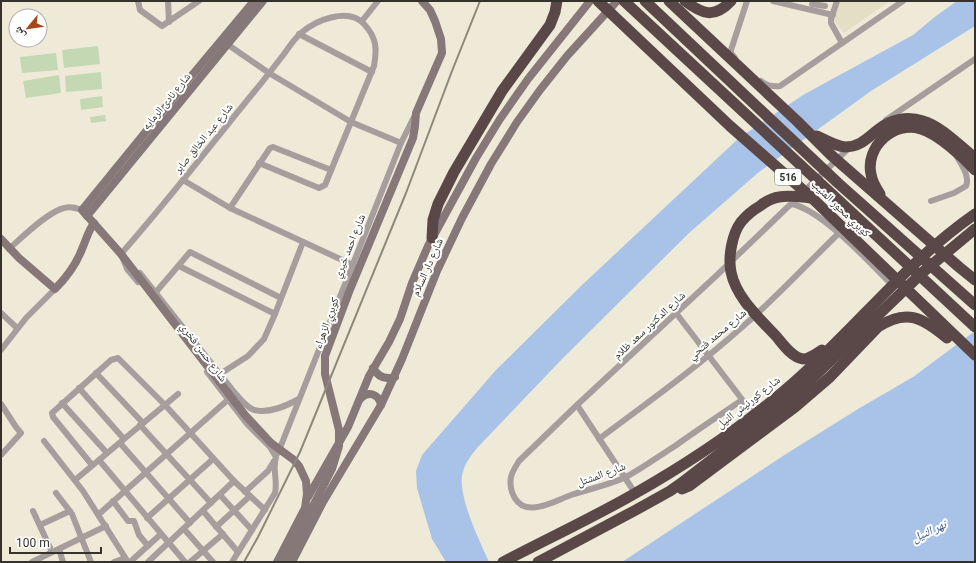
<svg xmlns="http://www.w3.org/2000/svg" width="976" height="563" viewBox="0 0 976 563" font-family="Roboto,'Noto Naskh Arabic',sans-serif">
<style>
.built{fill:#e4dec5}
.green{fill:#c4d8b3}
.water{fill:#a8c3e7}
.lines{fill:none;stroke-linecap:round;stroke-linejoin:round}
.street{stroke:#a69d9d;stroke-width:6}
.secondary{stroke:#867878;stroke-width:8}
.highway{stroke:#5a4848;stroke-width:11}
.rail{stroke:#8c897c;stroke-width:2}
.labels{text-anchor:middle;stroke-width:4;stroke-linejoin:round;paint-order:stroke}
.shield{fill:#fff;stroke:#71706b;stroke-width:1}
.shield-label{font-size:10px;font-weight:bold;fill:#34322b}
.street-label{font-size:11px;fill:#34322b;stroke:#fff}
.water-label{font-size:12px;font-style:italic;fill:#325887;stroke:#fff}
</style>
<rect width="100%" height="100%" fill="#eeead7"/>
<!-- built -->
<polygon class="built" points="840,1 890,1 844,33 834,20"/>
<!-- green -->
<g class="green">
<polygon points="98,46 100,64 64,68 62,50"/>
<polygon points="56,53 58,70 22,73 20,57"/>
<polygon points="101,72 102,89 66,92 65,76"/>
<polygon points="59,75 61,93 26,98 23,81"/>
<polygon points="102,96 103,107 81,110 80,99"/>
<polygon points="105,115 106,121 91,123 90,117"/>
</g>
<!-- water -->
<g class="water">
<path d="M957,1H975V26L871,91L759,172L689,233L563,358L477,448C471,456 465,463 463,472C456,493 480,542 489,562H446L432,539L417,488L416,471L422,455L496,370L581,286L739,138L803,95L913,35L936,16Z"/>
<polygon points="975,331 975,562 622,562 786,454 858,409 913,377"/>
</g>
<g class="lines">
<!-- street -->
<g class="street">
<polyline points="138,1 140,10 162,26 199,1"/>
<polyline points="168,1 169,22"/>
<polyline points="773,1 833,15"/>
<polyline points="837,1 831,19 831,23 842,43"/>
<polyline points="812,4 825,6"/>
<polyline points="362,21 378,1"/>
<polyline points="299,34 372,72"/>
<polyline points="227,44 269,73 351,122 401,143"/>
<polyline points="735,58 731,53 731,50 747,1"/>
<path d="M761,81C767,86 772,87 780,86L903,1"/>
<polyline points="886,120 975,59"/>
<polyline points="183,180 230,208 353,265"/>
<path d="M931,201L954,193L966,186C970,177 962,165 957,157"/>
<path d="M792,204C823,211 869,262 892,285"/>
<polyline points="230,208 270,148 273,147 331,170"/>
<path d="M9,249C21,238 49,211 64,208C70,206 76,208 82,210"/>
<polyline points="179,266 275,314"/>
<path d="M140,273L235,393C240,399 246,407 254,410C269,414 286,406 299,399"/>
<path d="M138,282L127,269L121,254C167,202 210,146 254,92C264,80 274,67 284,54C289,47 294,39 301,33C316,20 348,7 364,24C377,38 377,49 374,66L325,185L319,188L259,163"/>
<polyline points="156,292 190,252 281,298"/>
<polyline points="1,313 17,328"/>
<polyline points="676,313 754,415"/>
<polyline points="1,350 26,318 55,289"/>
<path d="M207,372L247,424L270,447L276,457C272,470 278,480 275,493L232,562"/>
<polyline points="96,373 143,423"/>
<polyline points="220,374 248,356 264,339 275,314 303,242"/>
<polyline points="79,388 124,439"/>
<path d="M742,400C720,415 697,430 675,446C659,456 643,468 626,477C609,485 589,489 571,495C552,502 522,521 512,492C508,479 512,472 519,461L577,405L716,276L850,147"/>
<polyline points="62,403 107,453"/>
<polyline points="1,404 16,427 21,433 1,455"/>
<polyline points="577,405 635,493"/>
<polyline points="140,425 211,503"/>
<path d="M599,439C647,403 696,368 741,328C775,299 806,265 839,233"/>
<polyline points="44,441 83,491 128,562"/>
<polyline points="120,443 190,523"/>
<polyline points="278,453 401,143 414,117"/>
<polyline points="99,460 185,562"/>
<polyline points="92,465 53,417 52,413 111,360 118,358 165,405 234,481 265,510"/>
<polyline points="75,480 178,394"/>
<polyline points="245,492 268,471 274,461"/>
<polyline points="56,493 72,514 91,562"/>
<polyline points="220,495 252,530"/>
<polyline points="113,501 128,521 134,521 139,535 148,546"/>
<polyline points="33,511 52,552"/>
<polyline points="203,511 238,552"/>
<polyline points="99,514 231,397"/>
<polyline points="147,518 213,459"/>
<polyline points="40,525 70,511"/>
<polyline points="216,527 250,496"/>
<polyline points="184,529 213,562"/>
<polyline points="59,549 63,562"/>
<polyline points="32,562 106,526"/>
<polyline points="114,562 125,558"/>
<polyline points="130,562 161,534"/>
<polyline points="148,562 234,481"/>
<polyline points="190,562 223,534"/>
</g>
<!-- secondary -->
<g class="secondary">
<polyline points="254,1 183,86 82,210 121,254 245,415 271,443 294,460 299,466 306,481 307,494 305,508 277,562"/>
<polyline points="87,216 263,1"/>
<path d="M1,239L19,258L55,289C67,277 76,265 82,249C87,238 87,233 94,223"/>
<path d="M373,368C378,377 385,380 395,377"/>
<path d="M360,399C368,390 379,394 381,405"/>
<polyline points="308,497 348,427 369,376 389,342 400,319 412,283 428,246 476,158 500,119 528,79 590,1"/>
<polyline points="284,562 332,469 339,446 339,430 325,374 325,356 349,292 413,138 415,126 416,113 442,53 441,39 435,21 430,10 422,1"/>
<polyline points="292,562 323,502 381,405 402,359 437,271 462,218 491,164 517,122 540,90 567,56 617,1"/>
</g>
<!-- highway -->
<g class="highway">
<polyline points="598,1 730,126 812,198 975,355"/>
<polyline points="624,1 975,327"/>
<polyline points="645,1 838,183 975,305"/>
<polyline points="669,1 797,121 831,155 959,267 975,280"/>
<path d="M685,1C702,14 714,19 731,1"/>
<path d="M817,136C826,140 835,146 845,147C861,147 868,137 879,129C891,119 908,116 923,121C941,126 960,146 975,158"/>
<path d="M880,194C876,188 872,182 871,174C865,147 894,120 921,129C938,134 963,157 975,170"/>
<path d="M812,198C801,197 790,195 779,197C772,198 765,202 760,206C753,210 746,216 741,222C732,234 728,257 731,272C736,297 758,317 776,336C782,343 792,358 803,359C810,359 817,353 822,350"/>
<polyline points="432,238 433,220 438,204 454,172 502,91 550,25 555,12 557,1"/>
<path d="M682,489L689,486L795,407L830,377L878,327C907,308 923,318 947,338"/>
<path d="M503,562C547,539 592,518 634,494C687,464 738,430 784,391C851,335 903,264 975,214"/>
<polyline points="538,562 634,511 670,491 680,484 763,420 802,388 923,272 975,229"/>
</g>
<!-- rail -->
<polyline class="rail" points="244,562 258,537 300,452 406,193 452,71 480,1"/>
</g>
<g class="labels">
<!-- shield labels -->
<rect class="shield" x="775" y="169" width="26" height="16" rx="3"/>
<g class="shield-label">
<text x="788" y="181">516</text>
</g>
<!-- street labels -->
<g class="street-label">
<text transform="translate(166 101) rotate(-51)" y="4">شارع نادى الرمايه</text>
<text transform="translate(203 138) rotate(-51)" y="4">شارع عبد الخالق صابر</text>
<text transform="translate(841 208) rotate(44)" y="4">كوبري محور المنيب</text>
<text transform="translate(349 246) rotate(-68)" y="4">شارع احمد خيري</text>
<text transform="translate(427 267) rotate(-66)" y="4">شارع دار السلام</text>
<text transform="translate(326 323) rotate(-70)" y="4">كوبري الزهراء</text>
<text transform="translate(649 325) rotate(-43)" y="4">شارع الدكتور سعد ظلام</text>
<text transform="translate(717 334) rotate(-40)" y="4">شارع محمد فتحي</text>
<text transform="translate(204 352) rotate(53)" y="4">شارع حسن فخري</text>
<text transform="translate(748 402) rotate(-38)" y="4">شارع كورنيش النيل</text>
<text transform="translate(601 474) rotate(-20)" y="4">شارع المشتل</text>
</g>
<!-- water labels -->
<g class="water-label">
<text transform="translate(929 531) rotate(-25)" y="4">نهر النيل</text>
</g>
</g>
<!-- border -->
<rect width="976" height="563" fill="none" stroke="#34322b" stroke-width="4"/>
<!-- north arrow -->
<g transform="translate(28 28) rotate(241)"><circle r="19" fill="#ffffff" stroke="#aeadaa"/>
<path d="M0-3L7 15L0 10L-7 15Z" fill="#aa4615"/>
<text y="-6" font-size="11" font-weight="bold" text-anchor="middle" fill="#34322b">ش</text>
</g>
<!-- scale -->
<path d="M10 547v6h91v-6" fill="none" stroke="#34322b" stroke-width="2"/>
<text x="16" y="547" font-size="12" fill="#34322b" stroke="#ffffff" stroke-width="3" paint-order="stroke">100 m</text>
</svg>
